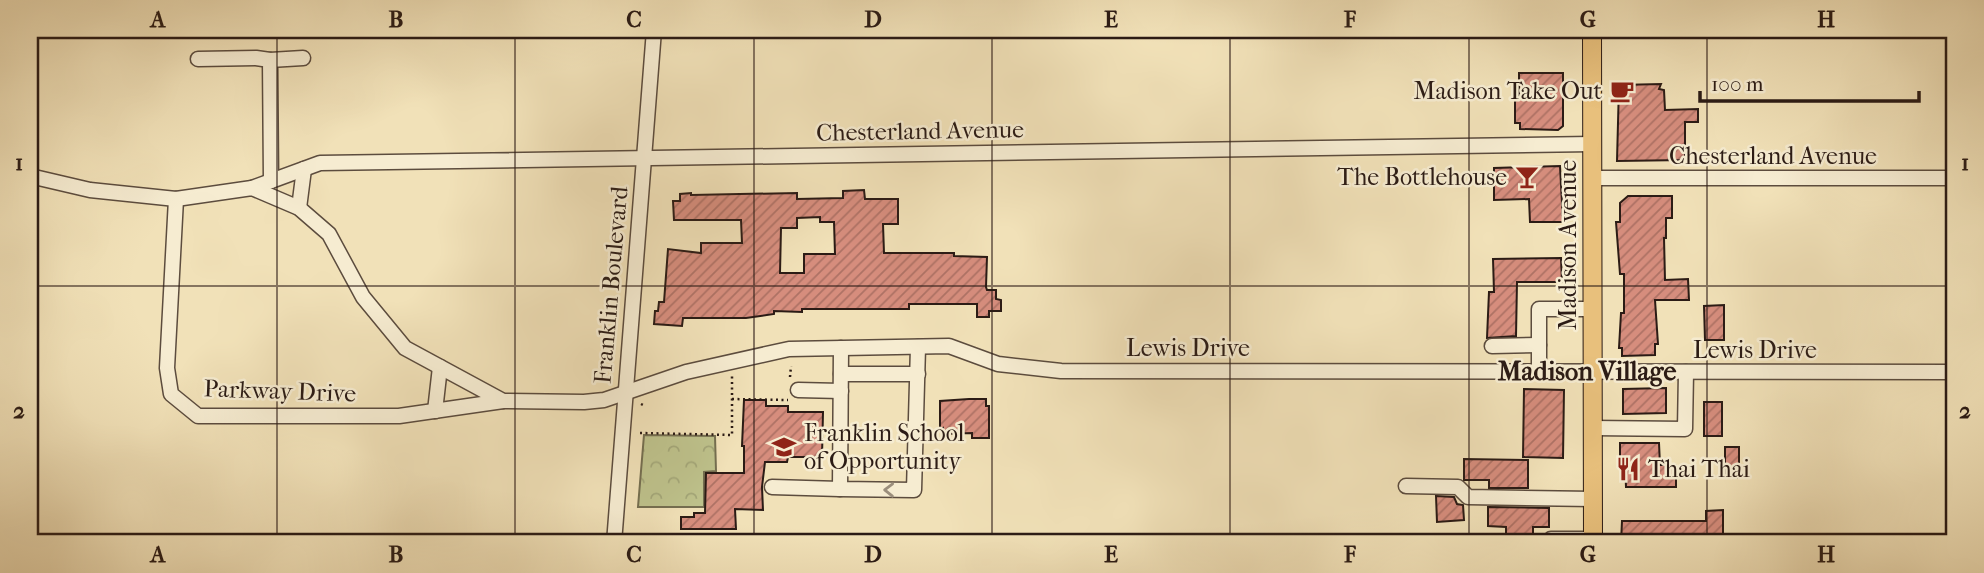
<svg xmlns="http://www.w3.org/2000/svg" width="1984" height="573" viewBox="0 0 1984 573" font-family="'IM FELL French Canon',serif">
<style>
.park{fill:url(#park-crowns);stroke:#746e50;stroke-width:2}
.building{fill:url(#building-hatch);stroke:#2b1b15;stroke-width:2;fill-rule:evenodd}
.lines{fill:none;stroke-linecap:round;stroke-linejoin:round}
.minor-casing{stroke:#5c4c3e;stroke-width:17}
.major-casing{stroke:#2b1b15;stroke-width:20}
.path{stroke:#2b1b15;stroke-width:2.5;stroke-dasharray:2 3.5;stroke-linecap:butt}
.minor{stroke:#f6ecd1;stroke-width:14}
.major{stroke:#e8c07c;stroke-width:18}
.oneway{stroke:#9b8e7c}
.grid{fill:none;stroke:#2b1b15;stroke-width:2;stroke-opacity:0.55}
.labels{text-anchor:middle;stroke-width:5;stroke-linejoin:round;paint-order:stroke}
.poi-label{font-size:24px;fill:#2b1b15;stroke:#f6ecd1;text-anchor:end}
.street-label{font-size:24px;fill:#2b1b15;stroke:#f6ecd1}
.neighbourhood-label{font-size:26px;font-weight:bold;fill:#2b1b15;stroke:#f6ecd1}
.neatline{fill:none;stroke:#2b1b15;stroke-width:2.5}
.grid-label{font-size:23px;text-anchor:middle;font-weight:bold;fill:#2b1b15}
</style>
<defs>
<pattern id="park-crowns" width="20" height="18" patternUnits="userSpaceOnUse" patternTransform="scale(1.75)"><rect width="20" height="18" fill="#bec28c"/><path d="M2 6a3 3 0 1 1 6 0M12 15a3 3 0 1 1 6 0" fill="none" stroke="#a3a678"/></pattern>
<pattern id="building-hatch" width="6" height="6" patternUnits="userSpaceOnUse" patternTransform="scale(1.75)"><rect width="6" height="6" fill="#d68d7d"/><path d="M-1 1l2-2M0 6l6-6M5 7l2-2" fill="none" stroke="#ae7265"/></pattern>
</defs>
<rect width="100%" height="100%" fill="#f1e1b8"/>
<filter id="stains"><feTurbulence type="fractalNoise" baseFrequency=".00286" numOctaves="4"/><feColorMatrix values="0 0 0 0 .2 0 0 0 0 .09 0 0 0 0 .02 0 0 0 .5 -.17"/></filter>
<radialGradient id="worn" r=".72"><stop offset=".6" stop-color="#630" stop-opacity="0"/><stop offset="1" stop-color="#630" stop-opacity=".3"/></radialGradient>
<!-- park -->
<polygon class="park" points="644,435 715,436 716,471 704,472 704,507 638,507"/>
<!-- building -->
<g class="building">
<polygon points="1519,73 1563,73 1563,126 1558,130 1520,129 1520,123 1515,123 1515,99 1519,99"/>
<polygon points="1661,84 1659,89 1664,90 1665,110 1698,109 1698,122 1685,122 1685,160 1617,161 1619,85"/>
<polygon points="1560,166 1563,222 1530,222 1529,199 1494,200 1494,168"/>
<path d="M864,190L865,199H898V224H883L884,253H954V256L987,257L986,287L987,290H996V299L1001,300V311H989V317H977V304H909V309H802V312L774,311V314L746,318H683L682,326L654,324L655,311H658L659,302H664L668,249L701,253V243H742L741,220H674L673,201H680V194L691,193V195L797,193V199L843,198V191ZM820,217V222H834L835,254H804V273H780L781,228H797V218Z"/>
<polygon points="1628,196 1672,196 1672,218 1666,218 1666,238 1664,238 1665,280 1688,279 1689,300 1655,300 1658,344 1655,344 1655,355 1622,356 1622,348 1619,348 1621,313 1624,313 1624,274 1620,274 1616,222 1620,222 1620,203"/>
<polygon points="1561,258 1562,282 1517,282 1516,336 1487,338 1489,292 1494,292 1493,259"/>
<polygon points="1724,305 1724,340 1705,340 1704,306"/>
<polygon points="1666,388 1666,413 1623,414 1623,389"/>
<polygon points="1524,389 1564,390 1563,458 1523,457"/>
<polygon points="969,399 986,399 986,406 989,406 989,438 972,438 972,433 943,434 943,428 940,429 940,401"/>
<polygon points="744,400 766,400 766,406 788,406 788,412 823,412 822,457 788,457 787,462 765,462 762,487 763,510 735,509 736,529 681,529 681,517 694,517 694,513 705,513 706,473 744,473 744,446 742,446"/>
<rect x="1704" y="402" width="18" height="34"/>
<polygon points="1620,443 1659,443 1660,465 1676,465 1676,487 1626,487 1625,461 1620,461"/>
<rect x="1725" y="447" width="14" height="31"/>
<polygon points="1464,459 1528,460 1528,488 1489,488 1489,480 1464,480"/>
<polygon points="1436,496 1454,497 1457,504 1463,505 1464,520 1437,522"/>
<polygon points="1488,507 1549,508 1549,527 1533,527 1533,543 1506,543 1506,527 1488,526"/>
<polygon points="1723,510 1723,536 1695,536 1695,543 1621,543 1622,521 1706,521 1706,511"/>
</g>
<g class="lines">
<!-- minor casing -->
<g class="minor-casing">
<g id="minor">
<polyline points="198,59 256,58 270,60 271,181"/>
<polyline points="270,60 303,58"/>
<polyline points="30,176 90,190 176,199 252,188 299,208 329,234 363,297 405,348 503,401 584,402 604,400 686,372 789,349 949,346 998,364 1061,371 1954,372"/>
<polyline points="1593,178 1954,178"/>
<polyline points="252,188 320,163 1592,144"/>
<polyline points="176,199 167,368 171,394 198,416 399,416 503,401"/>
<polyline points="299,208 304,169"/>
<polyline points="1492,346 1539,345"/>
<polyline points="841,348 840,489 914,490 918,347"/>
<polyline points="1539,372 1539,309 1593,309"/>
<polyline points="841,374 918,374"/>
<polyline points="798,390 841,391"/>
<polyline points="435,411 440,367"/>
<polyline points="1593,428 1685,429 1686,372"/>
<polyline points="1406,486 1458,487 1468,497 1593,499"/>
<polyline points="772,487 840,489"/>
<polyline points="614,543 654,30"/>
<polyline points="1548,543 1551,539 1593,539"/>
</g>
</g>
<!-- major casing -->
<g class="major-casing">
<polyline id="major" points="1592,30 1593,543"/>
</g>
<!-- path -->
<g class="path">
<polyline points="790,377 791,366"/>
<polyline points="732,399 788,400"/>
<polyline points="641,404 645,406"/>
<polyline points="640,433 732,435 732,376"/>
</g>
<!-- minor -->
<use href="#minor" class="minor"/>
<!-- major -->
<use href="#major" class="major"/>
</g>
<!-- one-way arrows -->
<defs><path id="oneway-chevron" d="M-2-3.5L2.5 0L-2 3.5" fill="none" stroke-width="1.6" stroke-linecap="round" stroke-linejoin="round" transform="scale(1.75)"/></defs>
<use class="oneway" href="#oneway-chevron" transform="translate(889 490) rotate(-179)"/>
<!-- grid -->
<path class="grid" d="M277,30V543M515,30V543M754,30V543M992,30V543M1230,30V543M1469,30V543M1707,30V543M30,286H1954"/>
<!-- icons -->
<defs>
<g id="cafe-bare" transform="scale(1.89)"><path d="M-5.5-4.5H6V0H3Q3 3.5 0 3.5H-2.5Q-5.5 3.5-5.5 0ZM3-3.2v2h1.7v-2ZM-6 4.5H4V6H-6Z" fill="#8f2418" stroke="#f6ecd1" stroke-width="2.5" paint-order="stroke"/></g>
<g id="bar-bare" transform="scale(1.89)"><path d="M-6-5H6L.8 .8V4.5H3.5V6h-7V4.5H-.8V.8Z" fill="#8f2418" stroke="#f6ecd1" stroke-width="2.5" paint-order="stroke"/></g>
<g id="school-bare" transform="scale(1.89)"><path d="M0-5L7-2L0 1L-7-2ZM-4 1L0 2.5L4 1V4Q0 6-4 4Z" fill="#8f2418" stroke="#f6ecd1" stroke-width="2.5" paint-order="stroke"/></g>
<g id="restaurant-bare" transform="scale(1.89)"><path d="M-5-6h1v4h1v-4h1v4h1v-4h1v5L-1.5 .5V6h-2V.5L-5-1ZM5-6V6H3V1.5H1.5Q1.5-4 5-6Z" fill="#8f2418" stroke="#f6ecd1" stroke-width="2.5" paint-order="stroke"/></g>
</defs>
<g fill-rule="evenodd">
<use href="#cafe-bare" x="1622" y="91"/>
<use href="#bar-bare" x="1527" y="177"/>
<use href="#school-bare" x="784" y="447"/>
<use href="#restaurant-bare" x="1628" y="469"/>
</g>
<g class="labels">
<!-- poi labels -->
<g class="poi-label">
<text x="1602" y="99">Madison Take Out</text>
<text x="1507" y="185">The Bottlehouse</text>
<text x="804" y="441" text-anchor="start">Franklin School<tspan x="804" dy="28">of Opportunity</tspan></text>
<text x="1648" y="477" text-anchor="start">Thai Thai</text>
</g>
<!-- street labels -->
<g class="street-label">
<text transform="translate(920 131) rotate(-1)" y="8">Chesterland Avenue</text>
<text x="1773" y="164">Chesterland Avenue</text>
<text transform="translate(1568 245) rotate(-90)" y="8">Madison Avenue</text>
<text transform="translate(611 285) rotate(-85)" y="8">Franklin Boulevard</text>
<text x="1188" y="356">Lewis Drive</text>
<text x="1755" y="358">Lewis Drive</text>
<text transform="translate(280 391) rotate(2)" y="8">Parkway Drive</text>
</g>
<!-- neighbourhood labels -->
<g class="neighbourhood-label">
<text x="1587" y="380">Madison Village</text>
</g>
</g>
<!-- margin -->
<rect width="1984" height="573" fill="none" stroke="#f1e1b8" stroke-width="77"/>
<!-- scale -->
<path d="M1700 91v10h219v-10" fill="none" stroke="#2b1b15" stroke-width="3.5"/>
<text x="1711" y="91" font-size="21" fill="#2b1b15" stroke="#f6ecd1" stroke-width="5" paint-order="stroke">100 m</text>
<rect x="38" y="38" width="1908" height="496" class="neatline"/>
<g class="grid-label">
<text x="158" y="27">A</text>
<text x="396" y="27">B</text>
<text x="634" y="27">C</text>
<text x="873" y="27">D</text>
<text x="1111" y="27">E</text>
<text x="1350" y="27">F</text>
<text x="1588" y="27">G</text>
<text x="1826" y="27">H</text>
<text x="19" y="170">1</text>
<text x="1965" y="170">1</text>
<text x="19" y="418">2</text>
<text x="1965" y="418">2</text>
<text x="158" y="562">A</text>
<text x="396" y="562">B</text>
<text x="634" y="562">C</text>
<text x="873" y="562">D</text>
<text x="1111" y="562">E</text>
<text x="1350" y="562">F</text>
<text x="1588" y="562">G</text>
<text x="1826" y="562">H</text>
</g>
<rect width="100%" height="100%" filter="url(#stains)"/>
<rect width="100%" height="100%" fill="url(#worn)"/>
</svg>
